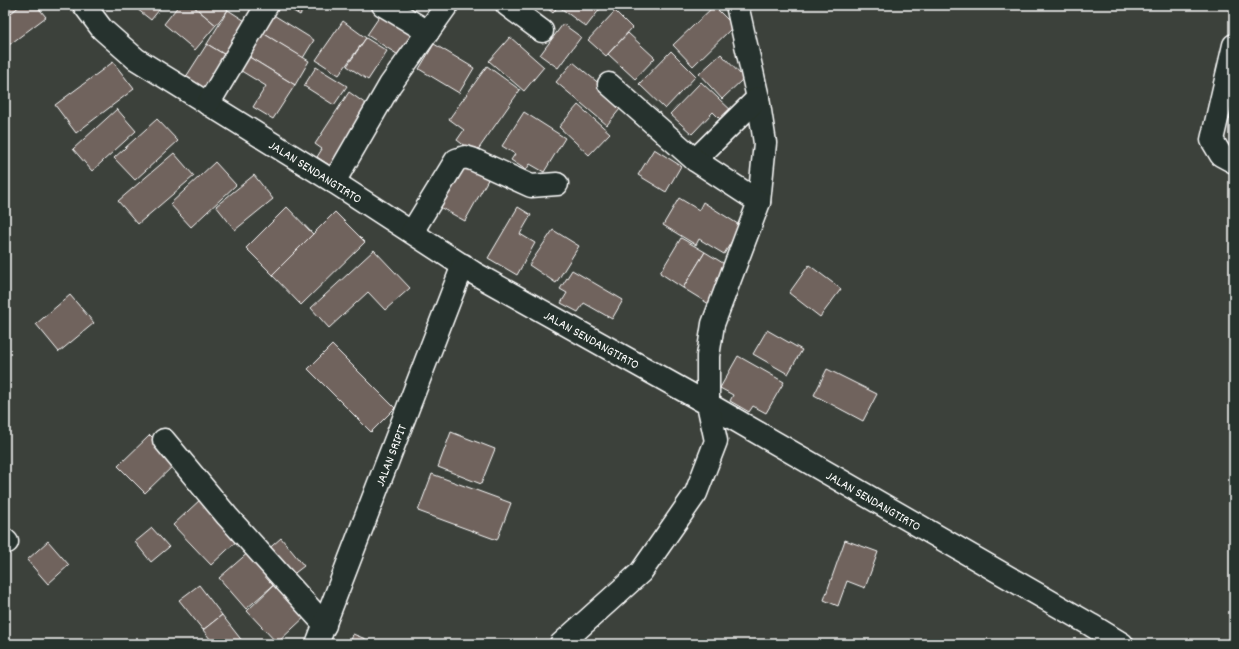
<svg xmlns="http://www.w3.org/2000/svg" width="1239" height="649" viewBox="0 0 1239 649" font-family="Dekko,sans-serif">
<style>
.building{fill:#6f635d;stroke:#fff}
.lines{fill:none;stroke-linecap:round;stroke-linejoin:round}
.minor-casing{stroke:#fff;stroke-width:25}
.minor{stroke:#26332d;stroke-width:22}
.labels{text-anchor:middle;stroke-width:3;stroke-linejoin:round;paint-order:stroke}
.street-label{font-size:13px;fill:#fff;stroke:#26332d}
</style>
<rect width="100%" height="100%" fill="#3c413b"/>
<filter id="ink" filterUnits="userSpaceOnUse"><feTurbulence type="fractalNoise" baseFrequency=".025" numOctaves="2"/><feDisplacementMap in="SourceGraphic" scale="8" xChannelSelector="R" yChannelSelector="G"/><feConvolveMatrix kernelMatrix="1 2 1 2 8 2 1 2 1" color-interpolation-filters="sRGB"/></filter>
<g filter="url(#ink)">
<!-- building -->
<g class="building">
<polygon points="5,5 21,5 5,18"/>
<polygon points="21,5 36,5 46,17 5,48 5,18"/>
<polygon points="132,5 163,5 151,20"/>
<polygon points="179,5 192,5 216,25 195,50 164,24"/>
<polygon points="192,5 222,5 228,10 216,25"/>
<polygon points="283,5 316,5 313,11 305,6 300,15"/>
<polygon points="543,5 603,5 586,27 558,6 553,13"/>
<polygon points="714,6 734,26 693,66 673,45"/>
<polygon points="228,10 253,26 232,59 207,44"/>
<polygon points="384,10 417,32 400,56 367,35"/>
<polygon points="615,11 632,28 606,56 588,40"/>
<polygon points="272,14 314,40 303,58 261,32"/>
<polygon points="343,21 366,38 339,75 316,60"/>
<polygon points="563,24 581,37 558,68 540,55"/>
<polygon points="261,32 309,61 295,85 246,55"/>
<polygon points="628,33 655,58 635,79 608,54"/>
<polygon points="510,37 544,67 524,91 489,61"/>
<polygon points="366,38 387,51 368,80 347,66"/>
<polygon points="207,44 232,59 209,96 184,80"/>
<polygon points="434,44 474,68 459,93 419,69"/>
<polygon points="671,51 696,76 665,109 639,84"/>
<polygon points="721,54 744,78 722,99 699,74"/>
<polygon points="246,55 295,85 273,119 253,107 266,86 238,69"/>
<polygon points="113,62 134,89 76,133 55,105"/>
<polygon points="573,62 624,104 607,125 556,82"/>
<polygon points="487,66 520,90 475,154 457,140 464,130 449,119"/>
<polygon points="316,67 347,86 334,105 304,86"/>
<polygon points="1234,81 1234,120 1219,113"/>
<polygon points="701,82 735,114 725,124 713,112 692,134 670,114"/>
<polygon points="349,92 373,109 334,168 317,157 322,149 315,144"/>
<polygon points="578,105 610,133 589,155 559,127"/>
<polygon points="117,109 136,131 92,171 73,149"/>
<polygon points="524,112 565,138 544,172 530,164 526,170 511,160 515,154 502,146"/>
<polygon points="157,119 178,141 135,180 114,158"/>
<polygon points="654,149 681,166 666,192 638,175"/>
<polygon points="174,153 194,176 138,224 118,201"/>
<polygon points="461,160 490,176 465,221 436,205"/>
<polygon points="215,162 236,185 191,227 170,204"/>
<polygon points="254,175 273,199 235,230 216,206"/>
<polygon points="679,198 699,210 703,202 741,226 724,254 699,239 696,245 663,225"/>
<polygon points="287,207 313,234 273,275 246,248"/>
<polygon points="518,207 531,215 520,234 535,243 517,275 488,258"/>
<polygon points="335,212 365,242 301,305 272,275"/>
<polygon points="553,230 579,246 556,283 529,265"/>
<polygon points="681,238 705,252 683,288 660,273"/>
<polygon points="374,250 410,288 385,310 368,292 329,328 311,308"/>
<polygon points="705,252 731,268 709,304 683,288"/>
<polygon points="809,265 841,289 820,317 789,293"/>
<polygon points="572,270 623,300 612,319 584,303 578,312 561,303 567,293 560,289"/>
<polygon points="70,295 94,323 59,352 36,324"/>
<polygon points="767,330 802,350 788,374 753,354"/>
<polygon points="332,345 395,408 371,432 308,369"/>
<polygon points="738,356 784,382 766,413 753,406 749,412 730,401 733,395 720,388"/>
<polygon points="827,369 877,394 863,421 814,395"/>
<polygon points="451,432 495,449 481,484 438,467"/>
<polygon points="150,435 177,462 145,493 118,466"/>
<polygon points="432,474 511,503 497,540 418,511"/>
<polygon points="202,498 240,538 211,565 173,525"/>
<polygon points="152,528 169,547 151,562 135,542"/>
<polygon points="281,538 304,566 287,579 265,552"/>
<polygon points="845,540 878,552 865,588 847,581 838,606 824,600"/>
<polygon points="48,541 69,565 48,584 27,560"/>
<polygon points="250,551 277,582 246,609 219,578"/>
<polygon points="277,582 308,614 277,643 247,611"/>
<polygon points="199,585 222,615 203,630 179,600"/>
<polygon points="222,615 243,642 241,644 214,644 203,630"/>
<polygon points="353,634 378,644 350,644"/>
</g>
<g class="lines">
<!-- minor casing -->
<g class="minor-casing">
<g id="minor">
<polyline points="84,5 102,29 136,59 334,182 474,273 708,404 1091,625 1122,644"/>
<polyline points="383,5 428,32"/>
<polyline points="507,5 542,31"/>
<polyline points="737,5 758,98 765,143 759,202"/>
<polyline points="1234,45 1212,140 1221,155 1234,162"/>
<polyline points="208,104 267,5"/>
<polyline points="695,160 758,98"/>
<polyline points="334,182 390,85 447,5"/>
<polyline points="412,232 456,160 465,157 472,159 531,186 557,184"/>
<polyline points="164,440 227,516 325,625"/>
<polyline points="5,540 7,542"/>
<polyline points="317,644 463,265"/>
<polyline points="561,644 641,572 696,493 716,441 708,404 708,356 713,324 759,202 695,160 609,84"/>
</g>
</g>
<!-- minor -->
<use href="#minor" class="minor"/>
</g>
</g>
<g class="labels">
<!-- street labels -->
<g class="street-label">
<text transform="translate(316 171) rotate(32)" y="5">JALAN SENDANGTIRTO</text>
<text transform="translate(592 339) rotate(29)" y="5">JALAN SENDANGTIRTO</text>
<text transform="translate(390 455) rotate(-69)" y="5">JALAN SRIPIT</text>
<text transform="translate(874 500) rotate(30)" y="5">JALAN SENDANGTIRTO</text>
</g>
</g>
<!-- margin -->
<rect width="1239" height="649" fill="none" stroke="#26332d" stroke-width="20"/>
<rect x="10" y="10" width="1219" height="629" fill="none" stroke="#fff" stroke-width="1.5" filter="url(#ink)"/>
</svg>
